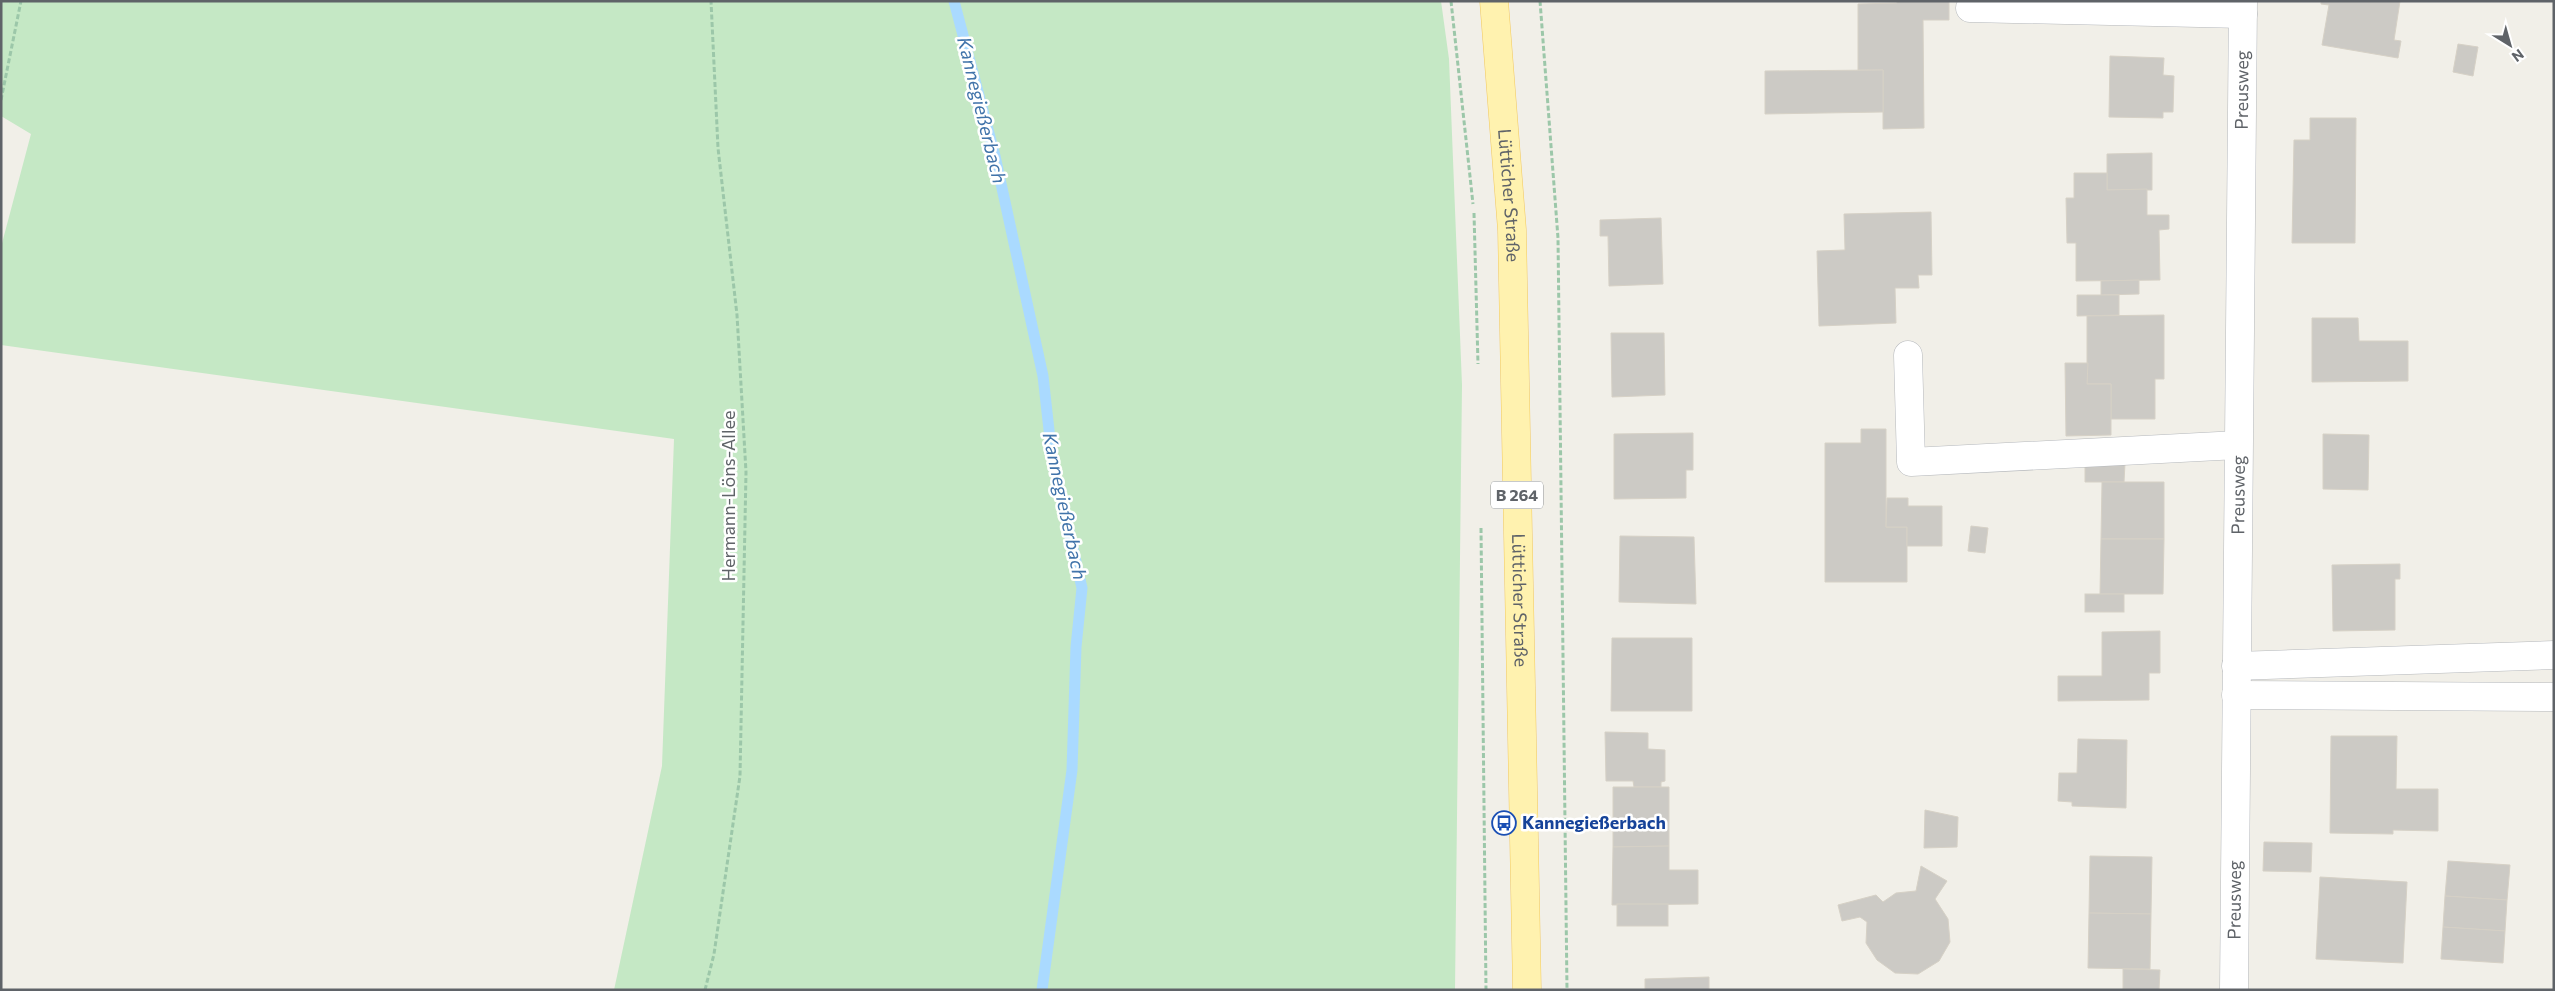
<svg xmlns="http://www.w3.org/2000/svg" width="2555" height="991" viewBox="0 0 2555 991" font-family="Commissioner,sans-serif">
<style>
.green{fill:#c5e8c5}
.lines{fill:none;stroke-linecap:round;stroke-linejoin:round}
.stream{stroke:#aadaff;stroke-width:11}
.building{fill:#cccac5;stroke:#d6d1c6}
.minor-casing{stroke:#b5b8bc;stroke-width:29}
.major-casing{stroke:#f2c960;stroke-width:29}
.path{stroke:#9cc7a9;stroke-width:3;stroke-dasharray:5 2.5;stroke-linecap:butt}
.minor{stroke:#fff;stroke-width:28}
.major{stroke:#fff2af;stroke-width:28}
.labels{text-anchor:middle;stroke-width:5;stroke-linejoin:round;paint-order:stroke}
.shield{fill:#fff;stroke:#8f9295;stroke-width:1}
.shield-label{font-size:16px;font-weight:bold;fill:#5f6368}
.street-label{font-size:18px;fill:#5f6368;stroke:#fff}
.transit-label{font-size:18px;font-weight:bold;fill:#164399;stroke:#fff;text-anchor:start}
.water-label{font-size:19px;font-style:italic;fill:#4174aa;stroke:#fff}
</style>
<rect width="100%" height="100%" fill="#f1efe8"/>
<!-- green -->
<polygon class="green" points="1,1 1441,1 1449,59 1462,385 1455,990 614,990 662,766 674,439 1,345 1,247 31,134 1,116"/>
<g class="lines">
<!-- stream -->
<polyline class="stream" points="954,1 995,156 1043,376 1052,457 1082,588 1076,647 1072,770 1042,990"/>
</g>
<!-- building -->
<g class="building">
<polygon points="1897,1 1949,1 1949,20 1923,20 1924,128 1883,129 1883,70 1858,70 1858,4 1897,3"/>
<polygon points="2321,1 2400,1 2394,40 2401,41 2398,58 2322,45 2329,5 2321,4"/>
<polygon points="2458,44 2478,47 2473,76 2453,72"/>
<polygon points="2110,56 2164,58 2163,75 2174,76 2173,112 2163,112 2163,118 2109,117"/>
<polygon points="1883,70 1883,112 1765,114 1765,71"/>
<polygon points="2310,118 2356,118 2355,243 2292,243 2294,140 2310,140"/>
<polygon points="2152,153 2152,190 2107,190 2107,154"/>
<polygon points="2074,173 2107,173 2107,190 2147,189 2147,215 2169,215 2169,229 2159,230 2160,280 2076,281 2076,243 2067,243 2066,198 2074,198"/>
<polygon points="1931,212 1932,275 1918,275 1919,288 1895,288 1896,323 1819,326 1817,251 1845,250 1844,214"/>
<polygon points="1661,218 1663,284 1609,286 1608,236 1600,236 1600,220"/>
<polygon points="2139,280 2139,294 2101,295 2101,281"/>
<polygon points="2077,295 2119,295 2119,315 2077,316"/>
<polygon points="2164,315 2164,379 2155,379 2155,419 2111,419 2111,384 2087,384 2087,316"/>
<polygon points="2312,318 2358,318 2359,341 2408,341 2408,381 2312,382"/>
<polygon points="1611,333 1664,333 1665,395 1612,397"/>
<polygon points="2065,363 2088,363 2087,384 2111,384 2111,435 2066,436"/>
<polygon points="1861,429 1886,429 1886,527 1907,527 1907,582 1825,582 1825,443 1861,443"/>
<polygon points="1693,433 1693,470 1686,470 1686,498 1614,499 1614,434"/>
<polygon points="2323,434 2369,435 2368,490 2323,489"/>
<polygon points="2085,463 2125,463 2124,482 2085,482"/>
<polygon points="2102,482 2164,482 2164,539 2101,539"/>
<polygon points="1887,498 1908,498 1908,506 1942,506 1942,546 1907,546 1907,527 1886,527"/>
<polygon points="1971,526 1988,528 1985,553 1968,551"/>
<polygon points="1620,536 1694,537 1696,604 1619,602"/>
<polygon points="2101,539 2164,539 2163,594 2100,594"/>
<polygon points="2400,564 2400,579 2395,579 2395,630 2333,631 2332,565"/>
<rect x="2085" y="594" width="39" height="18"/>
<polygon points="2160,631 2160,673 2149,673 2149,700 2058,701 2058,676 2102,676 2102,632"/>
<polygon points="1612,638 1692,638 1692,711 1611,711"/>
<polygon points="1605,732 1648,733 1648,749 1665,750 1665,781 1661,782 1661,787 1634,787 1633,781 1606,781"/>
<polygon points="2331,736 2397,736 2396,789 2438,789 2438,831 2393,830 2393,834 2330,833"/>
<polygon points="2078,739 2127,740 2126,808 2072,806 2072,802 2058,801 2059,773 2077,773"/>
<polygon points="1613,787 1669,787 1669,846 1613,847"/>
<polygon points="1925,810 1958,817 1957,847 1924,848"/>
<polygon points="2264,842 2312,843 2311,872 2263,871"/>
<polygon points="1669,846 1669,870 1698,870 1698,904 1612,905 1613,847"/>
<polygon points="2090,856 2152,857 2151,914 2089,913"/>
<polygon points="2448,861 2510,865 2507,900 2445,896"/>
<polygon points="1921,866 1947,881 1935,899 1948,919 1950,942 1939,961 1918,974 1895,973 1877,960 1866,943 1867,922 1860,917 1842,921 1838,905 1876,895 1883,902 1896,893 1916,891"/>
<polygon points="2320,877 2407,882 2403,963 2316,959"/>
<polygon points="2445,896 2507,900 2505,931 2443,927"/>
<rect x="1617" y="904" width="51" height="22"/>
<polygon points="2089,913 2151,914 2150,969 2088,968"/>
<polygon points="2443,927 2505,931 2503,963 2441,959"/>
<polygon points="2123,969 2160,970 2159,990 2123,989"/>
<polygon points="1709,977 1709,990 1645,990 1645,979"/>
</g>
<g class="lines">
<!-- minor casing -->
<g class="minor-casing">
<g id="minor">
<polyline points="1970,8 2243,14"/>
<polyline points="1908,355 1911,462 2238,445"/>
<polyline points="2236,666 2554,655"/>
<polyline points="2236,695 2554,697"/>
<path id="s1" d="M2234,990L2243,1"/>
</g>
</g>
<!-- major casing -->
<g class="major-casing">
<g id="major">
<path id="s2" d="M1494,1L1512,230L1527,990"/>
</g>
</g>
<!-- path -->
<g class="path">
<polyline points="1451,1 1473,204"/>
<polyline points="1540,1 1558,238 1567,990"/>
<polyline points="1,100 21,1"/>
<polyline points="1474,213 1478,364"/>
<polyline points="1481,528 1486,990"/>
<polyline points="705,990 714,954 740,776 746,472 737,315 718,148 711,1"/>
</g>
<!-- minor -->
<use href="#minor" class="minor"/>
<!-- major -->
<use href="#major" class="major"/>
</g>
<!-- icons -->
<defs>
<g id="bus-ring" transform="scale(1.25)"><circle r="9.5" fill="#fff" stroke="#1a4fb4" stroke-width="1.5"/><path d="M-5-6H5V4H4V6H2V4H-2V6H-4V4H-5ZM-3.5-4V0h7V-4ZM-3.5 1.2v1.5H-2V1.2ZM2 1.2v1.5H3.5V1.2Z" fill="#1a4fb4"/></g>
</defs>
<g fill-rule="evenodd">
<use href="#bus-ring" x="1504" y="823"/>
</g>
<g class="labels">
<!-- shield labels -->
<rect class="shield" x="1491" y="481.5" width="52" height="27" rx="4"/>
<g class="shield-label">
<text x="1517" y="501">B 264</text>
</g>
<!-- street labels -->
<g class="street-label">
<text dy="6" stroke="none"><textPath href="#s1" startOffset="900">Preusweg</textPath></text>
<text dy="6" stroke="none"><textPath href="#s2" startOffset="195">Lütticher Straße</textPath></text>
<text dy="6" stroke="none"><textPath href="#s1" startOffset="495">Preusweg</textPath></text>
<text transform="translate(729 496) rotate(-90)" y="6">Hermann-Löns-Allee</text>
<text dy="6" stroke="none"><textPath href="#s2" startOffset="600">Lütticher Straße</textPath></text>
<text dy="6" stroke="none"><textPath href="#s1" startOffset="90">Preusweg</textPath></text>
</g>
<!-- transit labels -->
<g class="transit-label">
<text x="1522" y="829">Kannegießerbach</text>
</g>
<!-- water labels -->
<g class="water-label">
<text transform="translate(982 110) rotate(76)" y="7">Kannegießerbach</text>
<text transform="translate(1065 506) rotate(78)" y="7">Kannegießerbach</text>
</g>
</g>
<!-- border -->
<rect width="2555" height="991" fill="none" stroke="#5f6368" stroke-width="5"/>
<!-- north arrow -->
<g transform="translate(2510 45) rotate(143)" stroke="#ffffff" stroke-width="4" paint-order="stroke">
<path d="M0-4L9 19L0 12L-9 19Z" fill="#5f6368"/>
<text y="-8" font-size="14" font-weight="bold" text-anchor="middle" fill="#5f6368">N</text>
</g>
</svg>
